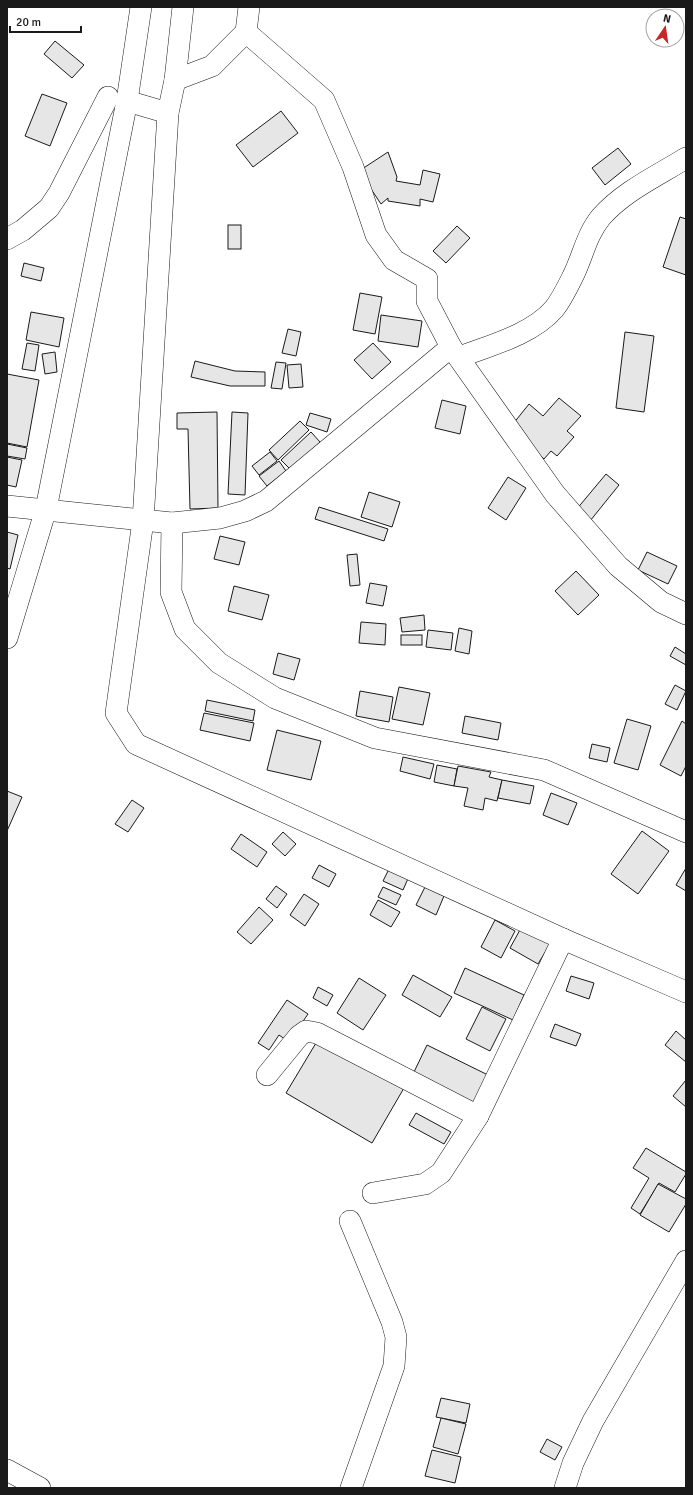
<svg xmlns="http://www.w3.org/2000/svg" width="693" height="1495" viewBox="0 0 693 1495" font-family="Signika,sans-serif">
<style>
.building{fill:#e6e6e6;stroke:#1a1a1a}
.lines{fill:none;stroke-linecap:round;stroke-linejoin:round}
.street-casing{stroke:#1a1a1a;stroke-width:22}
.street{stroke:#fff;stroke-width:21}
</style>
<rect width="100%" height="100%" fill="#fff"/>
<!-- building -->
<g class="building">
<polygon points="55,41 84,65 72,78 44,54"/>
<polygon points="42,94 67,103 50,146 25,136"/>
<polygon points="281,111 298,133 253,167 236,145"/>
<polygon points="618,148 631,164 605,185 592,168"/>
<polygon points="388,152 397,177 396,181 420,185 423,170 440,174 433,202 420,199 420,206 388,201 388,198 381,204 359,171"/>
<polygon points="680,217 686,219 686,275 663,267"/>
<rect x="228" y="225" width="13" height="24"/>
<polygon points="457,226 470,238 446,263 433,251"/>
<polygon points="24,263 44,268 41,281 21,276"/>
<polygon points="360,293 382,297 375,334 353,330"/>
<polygon points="31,312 64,318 59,347 26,340"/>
<polygon points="381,315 422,321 418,347 378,341"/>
<polygon points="288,329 301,332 296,356 282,353"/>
<polygon points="625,332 654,336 644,412 616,408"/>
<polygon points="27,343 39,345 35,371 22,369"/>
<polygon points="373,343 391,362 372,379 354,360"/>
<polygon points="55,352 57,372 45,374 42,354"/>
<polygon points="195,361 235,371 265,372 265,386 230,386 191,377"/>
<polygon points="276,362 286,363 282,389 271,388"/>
<polygon points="301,364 303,387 289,388 287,365"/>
<polygon points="7,374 39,380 27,447 7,443"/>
<polygon points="559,398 581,416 567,431 574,437 557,456 551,451 544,459 523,440 527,436 513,424 529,404 543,416"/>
<polygon points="442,400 466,406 460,434 435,428"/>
<polygon points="217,412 218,508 190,509 188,429 177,429 177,413"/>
<polygon points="232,412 248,413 245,495 228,494"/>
<polygon points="310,413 331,419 327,432 306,425"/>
<polygon points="300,421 309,430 278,460 269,450"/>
<polygon points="311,432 320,442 291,470 281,460"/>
<polygon points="7,444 27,448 25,459 7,456"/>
<polygon points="270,452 277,461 259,475 252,466"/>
<polygon points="7,457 22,460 16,487 7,485"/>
<polygon points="279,461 286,471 267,486 259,476"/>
<polygon points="606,474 619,485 590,521 576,510"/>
<polygon points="508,477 526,488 506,520 488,508"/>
<polygon points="369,492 400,502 392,527 361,517"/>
<polygon points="319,507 388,529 384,541 315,519"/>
<polygon points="7,532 18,535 10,569 7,568"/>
<polygon points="220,536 245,542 239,565 214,559"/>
<polygon points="647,552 677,566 668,584 638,570"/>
<polygon points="357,554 360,585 350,586 347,555"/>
<polygon points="576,571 599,595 578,615 555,591"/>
<polygon points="370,583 387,586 383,606 366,603"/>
<polygon points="234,586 269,595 262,620 228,611"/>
<polygon points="424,615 425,630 402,632 400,618"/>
<polygon points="361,622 386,624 385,645 359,643"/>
<polygon points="459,628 472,631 469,654 455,651"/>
<polygon points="428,630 453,633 451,650 426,647"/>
<rect x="401" y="635" width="21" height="10"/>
<polygon points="675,647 686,654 686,665 670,656"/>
<polygon points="278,653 300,659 294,680 273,674"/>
<polygon points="675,685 686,691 677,710 665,704"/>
<polygon points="399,687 430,693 423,725 392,719"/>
<polygon points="360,691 393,697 389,722 356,716"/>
<polygon points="207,700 255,710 253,721 205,711"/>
<polygon points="204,713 254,723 250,741 200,730"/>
<polygon points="465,716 501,723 498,740 462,733"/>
<polygon points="627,719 651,726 638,770 614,763"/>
<polygon points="682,721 686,724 686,766 681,776 660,765"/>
<polygon points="277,730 321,741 311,780 267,770"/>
<polygon points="592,744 610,748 607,762 589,758"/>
<polygon points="403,757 434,764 430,779 400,771"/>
<polygon points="437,765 457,769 454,786 434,782"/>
<polygon points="458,766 491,772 489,777 502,780 497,801 485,798 483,810 464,806 468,788 454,786"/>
<polygon points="502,780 534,786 530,804 498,798"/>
<polygon points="7,791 22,797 7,831"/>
<polygon points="551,793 577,803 568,825 543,815"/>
<polygon points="132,800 144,808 128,832 115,824"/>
<polygon points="642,831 669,851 638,894 611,874"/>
<polygon points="283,832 296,844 285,856 272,844"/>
<polygon points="241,834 267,852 257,867 231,849"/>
<polygon points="319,865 336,874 329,887 312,878"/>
<polygon points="391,865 410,874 403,890 383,881"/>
<polygon points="686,868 686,891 676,885"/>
<polygon points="276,886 287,894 277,908 266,899"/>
<polygon points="383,887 401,895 396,905 378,897"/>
<polygon points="425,887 444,896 436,915 416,905"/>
<polygon points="304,894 319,904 305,926 290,915"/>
<polygon points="378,900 400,912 391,927 370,915"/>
<polygon points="259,907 273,920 251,944 237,932"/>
<polygon points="495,920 515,931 501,958 481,947"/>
<polygon points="521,928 550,944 538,964 510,948"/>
<polygon points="465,968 524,995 513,1020 454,993"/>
<polygon points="413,975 452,997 440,1017 402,995"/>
<polygon points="571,976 594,983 589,999 566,991"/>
<polygon points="359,978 386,995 363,1030 337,1013"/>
<polygon points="318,987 333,995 327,1006 313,998"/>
<polygon points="287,1000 308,1014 289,1042 279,1035 269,1050 258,1043"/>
<polygon points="482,1007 506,1019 490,1051 466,1039"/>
<polygon points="555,1024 581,1034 576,1046 550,1037"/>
<polygon points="676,1031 686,1040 686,1062 665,1045"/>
<polygon points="319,1038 404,1088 372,1143 286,1093"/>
<polygon points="427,1045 488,1075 475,1103 413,1074"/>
<polygon points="686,1080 686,1107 673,1096"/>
<polygon points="416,1113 451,1132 444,1144 409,1125"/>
<polygon points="646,1148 686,1172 686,1174 675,1192 659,1183 640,1214 631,1208 649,1178 633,1168"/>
<polygon points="658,1184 686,1199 686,1204 669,1232 640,1215"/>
<polygon points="441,1398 470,1404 466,1423 436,1417"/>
<polygon points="441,1418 466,1424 458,1454 433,1447"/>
<polygon points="547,1439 562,1447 555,1460 540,1452"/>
<polygon points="432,1450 461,1457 455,1483 425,1476"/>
</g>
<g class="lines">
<!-- street casing -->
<g class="street-casing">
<g id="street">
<polyline points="183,7 175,80 168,113 143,521 116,713 136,744 563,939 686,992"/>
<polyline points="249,7 246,32 324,100 353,167 376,235 394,260 427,279 427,301 451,347 555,494 618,566 661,602 686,614"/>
<polyline points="175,80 212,66 246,32"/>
<polyline points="127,101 168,113"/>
<polyline points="7,239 23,230 49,208 59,193 108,97"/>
<path d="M460,357C491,345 531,335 554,309C562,299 568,286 574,274C583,255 587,234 601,217C624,191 657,176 686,158"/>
<polyline points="7,506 172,523 220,518 245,511 266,501 451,347"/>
<polyline points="172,523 171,592 185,629 219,663 275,698 375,738 544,770 686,832"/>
<polyline points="7,638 46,509 127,101 141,7"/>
<polyline points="267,1075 299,1036 306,1031 317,1033 478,1116"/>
<polyline points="373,1193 425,1184 441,1173 478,1116 563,939"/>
<polyline points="350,1221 392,1322 396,1337 394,1366 351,1488"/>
<polyline points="7,1470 40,1488"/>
<polyline points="565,1488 573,1463 593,1421 686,1261"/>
</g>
</g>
<!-- street -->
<use href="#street" class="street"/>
</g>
<!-- border -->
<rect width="693" height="1495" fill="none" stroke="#1a1a1a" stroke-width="16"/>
<!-- north arrow -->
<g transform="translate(665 28) rotate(13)"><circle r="19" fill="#ffffff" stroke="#a3a3a3"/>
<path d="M0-3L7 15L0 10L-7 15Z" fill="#c62828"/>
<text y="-6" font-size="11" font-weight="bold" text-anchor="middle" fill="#1a1a1a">N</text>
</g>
<!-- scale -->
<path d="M10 26v6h71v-6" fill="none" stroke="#1a1a1a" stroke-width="2"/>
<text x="16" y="26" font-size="12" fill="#1a1a1a" stroke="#ffffff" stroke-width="3" paint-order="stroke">20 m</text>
</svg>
